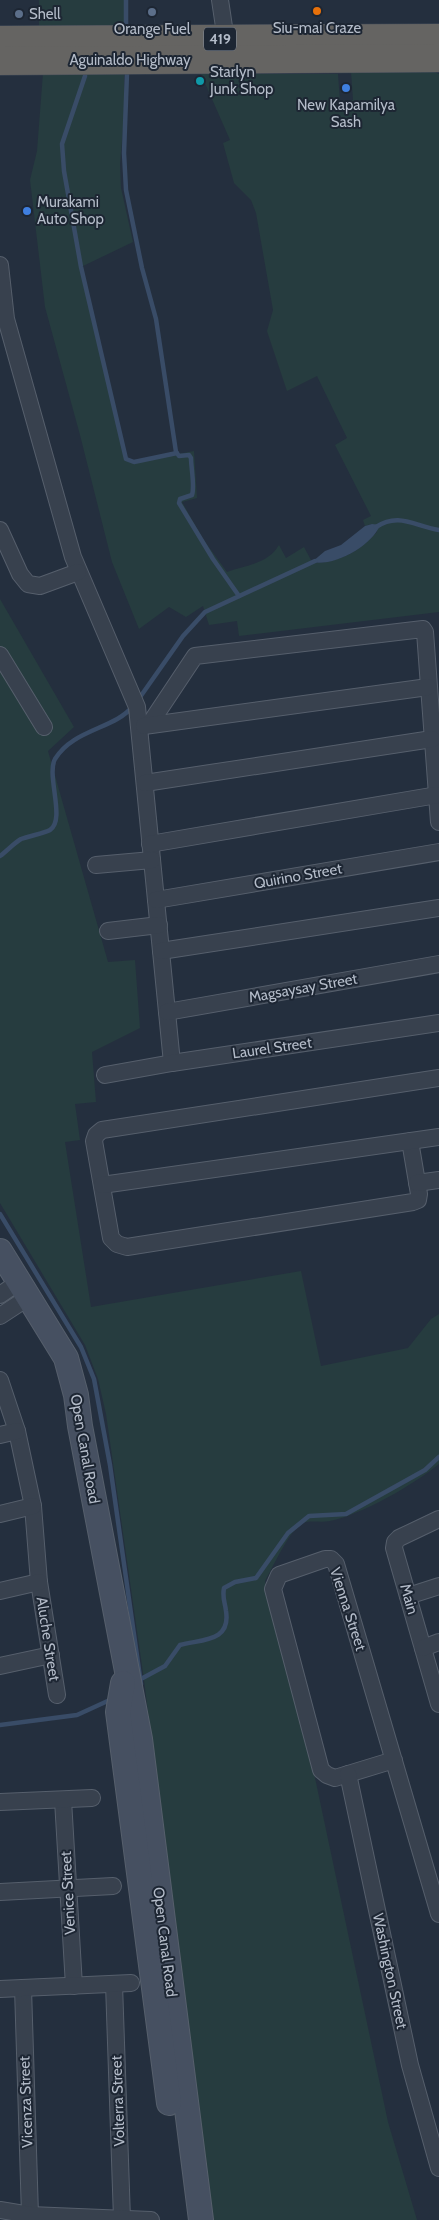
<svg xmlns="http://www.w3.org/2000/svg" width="439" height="2220" viewBox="0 0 439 2220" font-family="Cabin,sans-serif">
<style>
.green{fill:#263c3f}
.water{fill:#394c67}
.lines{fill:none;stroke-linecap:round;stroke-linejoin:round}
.stream{stroke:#394c67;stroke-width:4.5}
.minor-casing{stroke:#565f6c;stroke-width:18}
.secondary-casing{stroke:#565f6c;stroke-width:26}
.trunk-casing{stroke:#434c59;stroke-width:29}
.minor{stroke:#38414e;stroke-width:16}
.secondary{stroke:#465061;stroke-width:24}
.trunk{stroke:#656462;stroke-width:28}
.food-dot{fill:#e8710a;stroke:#1d2633;stroke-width:2}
.service-dot{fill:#5c6f8a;stroke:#1d2633;stroke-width:2}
.culture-dot{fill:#0f9aa8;stroke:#1d2633;stroke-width:2}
.shop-dot{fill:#3f7fe0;stroke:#1d2633;stroke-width:2}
.labels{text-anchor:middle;stroke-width:4;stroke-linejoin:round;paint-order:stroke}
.shield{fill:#1d2633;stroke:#878f9c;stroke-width:1}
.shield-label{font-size:14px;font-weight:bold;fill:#b4bcc9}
.poi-label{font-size:15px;fill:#b4bcc9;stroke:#1d2633;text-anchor:start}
.street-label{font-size:15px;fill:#b4bcc9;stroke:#1d2633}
</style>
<rect width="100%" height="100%" fill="#242f3e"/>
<!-- green -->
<g class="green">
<rect x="39" y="0" width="89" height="27"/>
<path d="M433,71L439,74V612L239,636L237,621L209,625L203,606L186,617L169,607L139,629L112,562L80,435L45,307L30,180L37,151L43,73H124V117L120,164L121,188L133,242L81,267L126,459L134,462L194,451L197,498L182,502L203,539L227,572C246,565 268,564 279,545L286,558L304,547L312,562C327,565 350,556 362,546C367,542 372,537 377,532L372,524L365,526L363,520L371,516L335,445L347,438L317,376L287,391L267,331L273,310L256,213L251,200L234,183L223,143L230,140L201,74H338L340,101L353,100L351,72Z"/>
<path d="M0,599L74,727L48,751L108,962L135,960L140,1028L92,1052L96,1102L75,1104L80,1140L65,1142L91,1307L301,1271L321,1366L408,1348L431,1319L439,1314V1464C413,1485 363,1514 330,1521C321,1523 311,1520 303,1523C291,1527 272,1569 265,1581L311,1759L388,2122L417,2220H211L144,1680L106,1414L98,1379L85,1345L0,1203Z"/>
</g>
<!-- water -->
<path class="water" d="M372,524L380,525C372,546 334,567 312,562L325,551L341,545L365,526Z"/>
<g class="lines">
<!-- stream -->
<g class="stream">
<polyline points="126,0 126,25"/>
<path d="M127,73L124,153L126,190L142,268L156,319L176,452L179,456L189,455L191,458C191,468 195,486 192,495L180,499L179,503L213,559L239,596"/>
<polyline points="85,76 62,144 64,171 81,267 126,459 134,462 177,453"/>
<path d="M376,527C399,512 414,526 439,530"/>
<polyline points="138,700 183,636 205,612 315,561"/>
<path d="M0,856C7,851 14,843 21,839C29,836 45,833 50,830C66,820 46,775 55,759C73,729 115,729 133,706"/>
<polyline points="0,1214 81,1347 94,1379 110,1465 141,1684"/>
<path d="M139,1680L165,1666L180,1645C202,1639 231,1642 226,1611C225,1602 222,1598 224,1588L235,1582L256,1578L288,1533L309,1516L346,1514L425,1470L439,1457"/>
<polyline points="0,1725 77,1715 112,1699"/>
</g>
<!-- minor casing -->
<g class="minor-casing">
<g id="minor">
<polyline points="220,0 227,47"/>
<polyline points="0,265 6,319 73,557 137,707 172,1063"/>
<polyline points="0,530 20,574 28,584 40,586 78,572"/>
<polyline points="0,655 44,727"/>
<polyline points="149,725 195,656 423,629 425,632 439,822"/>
<polyline points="144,726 428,687"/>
<polyline points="145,783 432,739"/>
<polyline points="150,844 437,795"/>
<polyline points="96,865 152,860"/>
<polyline points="156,900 439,852"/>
<polyline points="108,931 159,925"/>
<polyline points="161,951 439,908"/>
<polyline points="167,1012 439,964"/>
<polyline points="105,1075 172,1063 439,1023"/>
<polyline points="410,1141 419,1194 418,1200 413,1202 127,1247 117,1244 111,1238 94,1141 96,1135 102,1130 439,1078"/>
<polyline points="417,1183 439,1180"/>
<polyline points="102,1185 439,1137"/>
<polyline points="0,1295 19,1282"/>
<polyline points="0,1316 29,1297"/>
<polyline points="0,1380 17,1431 33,1506 39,1582 57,1695"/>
<polyline points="0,1435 17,1431"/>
<polyline points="0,1514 33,1506"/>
<polyline points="439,1519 399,1538 395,1542 394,1548 439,1704"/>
<polyline points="0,1591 39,1582"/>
<polyline points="408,1596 439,1586"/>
<polyline points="423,1648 439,1642"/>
<polyline points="0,1666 51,1655"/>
<polyline points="394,1760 335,1778 327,1775 321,1770 273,1589 279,1575 325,1559 331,1559 336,1564 439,1914"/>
<polyline points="348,1774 410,2065 439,2168"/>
<polyline points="63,1800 74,1986"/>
<polyline points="0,1802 92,1798"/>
<polyline points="0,1892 113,1886"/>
<polyline points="114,1984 122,2219"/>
<polyline points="23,1988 30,2215"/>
<polyline points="0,1989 131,1983"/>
<polyline points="0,2210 30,2215 151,2220"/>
</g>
</g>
<!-- secondary casing -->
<g class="secondary-casing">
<g id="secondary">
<polyline points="0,1251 66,1358 76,1395 80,1426 140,1739 201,2220"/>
<polyline points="123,1683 118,1712 169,2103"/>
</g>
</g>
<!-- trunk casing -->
<g class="trunk-casing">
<g id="trunk">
<polyline points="0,40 439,38"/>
<polyline points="0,61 439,58"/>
</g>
</g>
<!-- minor -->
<use href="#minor" class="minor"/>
<!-- secondary -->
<use href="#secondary" class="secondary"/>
<!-- trunk -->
<use href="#trunk" class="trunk"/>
</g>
<!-- markers -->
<circle class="food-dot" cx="317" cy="11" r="5"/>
<g class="service-dot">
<circle cx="152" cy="12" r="5"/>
<circle cx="19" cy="14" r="5"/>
</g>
<circle class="culture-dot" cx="200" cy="81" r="5"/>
<g class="shop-dot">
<circle cx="346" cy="88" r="5"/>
<circle cx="27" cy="211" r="5"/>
</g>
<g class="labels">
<!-- shield labels -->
<rect class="shield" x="204" y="27.5" width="32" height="23" rx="4"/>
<g class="shield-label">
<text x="220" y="44">419</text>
</g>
<!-- poi labels -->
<g class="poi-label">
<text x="29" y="19">Shell</text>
<text x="317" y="33" text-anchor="middle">Siu-mai Craze</text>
<text x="152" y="34" text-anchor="middle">Orange Fuel</text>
<text x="210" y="77">Starlyn<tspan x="210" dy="17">Junk Shop</tspan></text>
<text x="346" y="110" text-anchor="middle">New Kapamilya<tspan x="346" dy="17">Sash</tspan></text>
<text x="37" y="207">Murakami<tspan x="37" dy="17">Auto Shop</tspan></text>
</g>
<!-- street labels -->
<g class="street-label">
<text x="130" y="65">Aguinaldo Highway</text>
<text transform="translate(298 876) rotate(-10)" y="5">Quirino Street</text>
<text transform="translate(303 988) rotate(-10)" y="5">Magsaysay Street</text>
<text transform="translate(272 1048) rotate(-8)" y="5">Laurel Street</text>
<text transform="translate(85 1449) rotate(80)" y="5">Open Canal Road</text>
<text transform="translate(409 1599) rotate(74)" y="5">Main</text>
<text transform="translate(348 1609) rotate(72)" y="5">Vienna Street</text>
<text transform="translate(48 1639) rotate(81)" y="5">Aluche Street</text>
<text transform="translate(68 1893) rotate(-93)" y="5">Venice Street</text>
<text transform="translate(165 1942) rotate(83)" y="5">Open Canal Road</text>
<text transform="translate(390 1971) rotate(78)" y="5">Washington Street</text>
<text transform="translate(118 2101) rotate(-92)" y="5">Volterra Street</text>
<text transform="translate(26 2102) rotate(-92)" y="5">Vicenza Street</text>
</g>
</g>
</svg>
